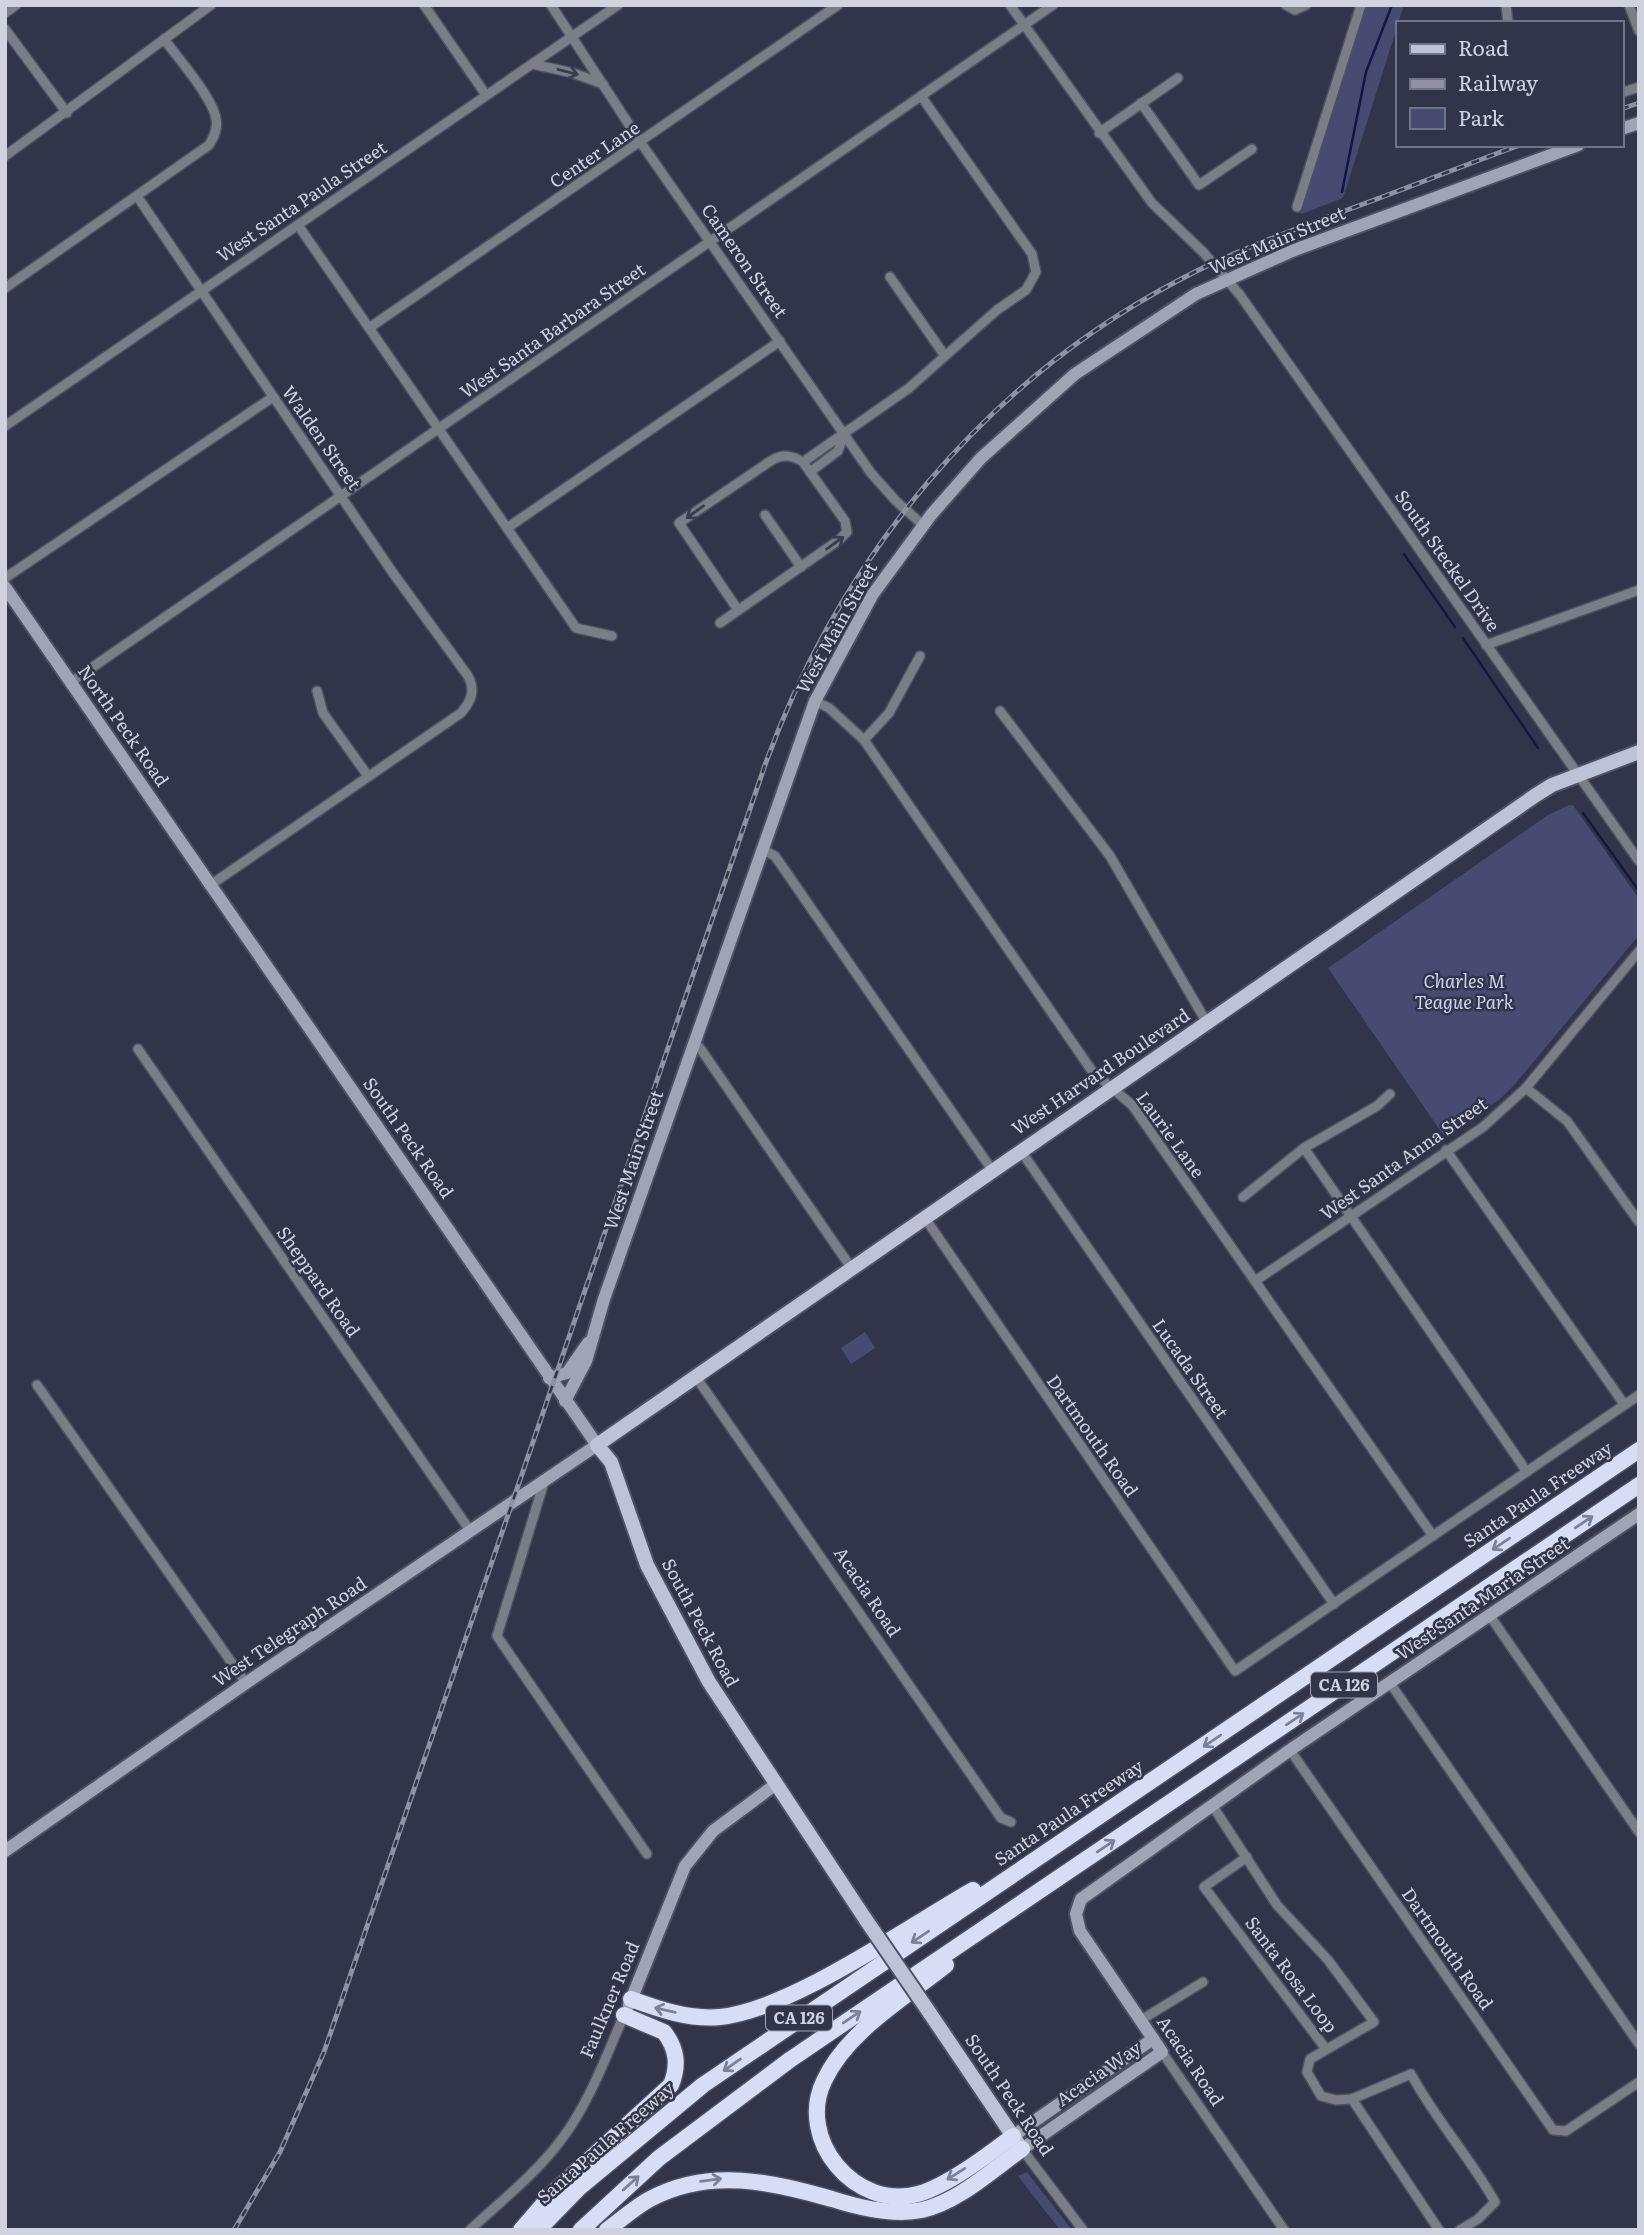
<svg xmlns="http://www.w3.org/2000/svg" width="1644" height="2235" viewBox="0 0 1644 2235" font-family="Literata,serif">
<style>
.green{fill:#474b72}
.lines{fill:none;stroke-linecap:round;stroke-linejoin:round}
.stream{stroke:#161644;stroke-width:2.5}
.street-casing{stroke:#4e5164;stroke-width:12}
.secondary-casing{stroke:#4e5164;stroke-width:16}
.primary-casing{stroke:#4e5164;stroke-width:18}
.highway-casing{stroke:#4e5164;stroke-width:19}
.street{stroke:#7b7d87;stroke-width:9}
.secondary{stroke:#a1a4b4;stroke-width:12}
.primary{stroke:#bec2d6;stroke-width:14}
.highway{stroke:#d8ddf6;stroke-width:16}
.rail-casing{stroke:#9092a2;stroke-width:5}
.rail{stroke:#323549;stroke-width:2.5;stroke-dasharray:8;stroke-linecap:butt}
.primary-bridge-casing{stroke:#4e5164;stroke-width:18;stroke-linecap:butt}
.primary-bridge{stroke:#bec2d6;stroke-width:14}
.oneway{stroke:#393c4f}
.oneway2{stroke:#7d8197}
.labels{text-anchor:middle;stroke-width:5;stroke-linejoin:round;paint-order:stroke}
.shield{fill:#323549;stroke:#a1a3b2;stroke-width:2}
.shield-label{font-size:16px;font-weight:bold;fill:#d0d2df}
.street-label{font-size:18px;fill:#d0d2df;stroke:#323549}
.park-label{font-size:18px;font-style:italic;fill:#ced4f4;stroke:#323549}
</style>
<rect width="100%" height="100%" fill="#323549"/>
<!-- green -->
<g class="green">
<polygon points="1366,5 1404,5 1343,198 1302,214 1299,212"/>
<polygon points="1569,805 1573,805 1639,899 1639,935 1516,1083 1499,1100 1444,1136 1328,968 1548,815"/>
<polygon points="865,1332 875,1348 851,1364 841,1348"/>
<polygon points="1027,2172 1033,2180 1072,2230 1060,2230 1018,2176"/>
</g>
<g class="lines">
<!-- stream -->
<g class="stream">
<polyline points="1342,192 1366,72 1392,5"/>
<polyline points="1404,554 1455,627"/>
<polyline points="1463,638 1538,748"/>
<polyline points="1583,813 1639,891"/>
</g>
<!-- street casing -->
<g class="street-casing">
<g id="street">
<polyline points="424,5 486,95"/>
<polyline points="551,5 641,143 871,473 896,501 923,525"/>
<polyline points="1010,5 1152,203 1204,253 1240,295 1639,861"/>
<polyline points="1286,5 1295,10 1306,5"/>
<polyline points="1506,5 1508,23"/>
<polyline points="1629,5 1639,31"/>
<polyline points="5,13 16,5"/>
<polyline points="5,29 67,113"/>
<polyline points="532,64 573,73 603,84"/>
<polyline points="1621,93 1639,87"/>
<polyline points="1141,103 1199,185 1252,149"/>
<polyline points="1099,133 1178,78"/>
<polyline points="5,156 211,5"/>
<path d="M137,196L393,573L468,676C476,691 471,701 461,713L209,886"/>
<polyline points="1297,207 1361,5"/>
<polyline points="298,225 576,628 612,636"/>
<polyline points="890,277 945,356"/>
<path d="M5,288L209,145C214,137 218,129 216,119C213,98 178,58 164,39"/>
<polyline points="369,328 838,5"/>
<polyline points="5,426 618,5"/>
<polyline points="803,462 909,388 997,310 1026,290 1036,272 1032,254 921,96"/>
<polyline points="810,472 838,451 844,434"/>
<polyline points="765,515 801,567"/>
<polyline points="507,528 780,341"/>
<polyline points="5,578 273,397"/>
<path d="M720,623L839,540L847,532L845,521L803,462C792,455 784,454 772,460L679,523L738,610"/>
<polyline points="1486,645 1639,590"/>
<polyline points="71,682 1053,5"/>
<polyline points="317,691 323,713 368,776"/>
<polyline points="815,701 829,708 864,740 1092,1071 1132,1105 1433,1536"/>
<polyline points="1000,711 1110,856 1207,1023"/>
<polyline points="864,740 889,713 920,656"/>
<polyline points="762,849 775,856 992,1170"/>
<polyline points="693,1043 700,1048 852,1269"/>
<polyline points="138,1049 471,1532"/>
<polyline points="1526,1088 1567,1121 1639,1222"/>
<polyline points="1304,1148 1527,1472"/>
<polyline points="1446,1150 1624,1404"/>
<polyline points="1021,1151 1334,1604"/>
<polyline points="1243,1197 1304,1148 1377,1106 1390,1094"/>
<polyline points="925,1218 1235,1671 1639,1395"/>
<polyline points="1255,1281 1483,1127 1526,1088 1639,951"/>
<polyline points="696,1377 1001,1818 1011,1822"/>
<polyline points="37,1385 246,1683"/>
<polyline points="545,1479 497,1636 647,1854"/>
<polyline points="1490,1616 1639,1832"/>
<polyline points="1390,1683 1639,2044"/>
<polyline points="1290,1750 1553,2130 1566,2131 1639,2082"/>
<polyline points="1212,1805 1277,1905 1328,1960 1374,2022 1310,2059 1307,2072 1321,2096 1336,2100 1352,2099 1439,2230"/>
<polyline points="1247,1857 1204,1887 1326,2049"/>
<polyline points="1141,2020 1203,1982"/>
<polyline points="1162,2052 1284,2230"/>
<path d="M1352,2099L1411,2074C1435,2119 1470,2157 1495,2202L1478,2219L1460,2230"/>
<polyline points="1022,2149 1083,2230"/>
<path d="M470,2230C500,2202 533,2176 558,2144C588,2106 605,2059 624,2015"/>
</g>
</g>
<!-- secondary casing -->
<g class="secondary-casing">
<g id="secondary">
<polyline points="1621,129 1639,123"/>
<polyline points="5,587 597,1445 246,1683 5,1851"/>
<polyline points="549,1378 567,1373 588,1343"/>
<polyline points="565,1401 586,1361 604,1299 815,701 873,594 931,515 981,458 1075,374 1196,294 1292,251 1578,145"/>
<polyline points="629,2005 685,1866 713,1831 776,1784"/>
<polyline points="1013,2136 1153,2039"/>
<polyline points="1022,2149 1162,2052 1080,1931 1076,1914 1081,1899 1290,1750 1639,1514"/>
</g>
</g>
<!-- primary casing -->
<g class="primary-casing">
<g id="primary">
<polyline points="866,1920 709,1682 647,1565 611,1462 597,1445 1536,795 1552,785 1639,752"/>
<polyline points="929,2012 1019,2145"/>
</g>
</g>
<!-- highway casing -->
<g class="highway-casing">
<g id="highway">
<path d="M946,1965C905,1998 847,2031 824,2081C796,2139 855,2211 918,2194C947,2186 988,2155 1013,2136"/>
<path d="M631,1999C658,2009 690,2020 720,2017C790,2010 908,1927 973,1890"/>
<path d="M521,2230L553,2193L671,2085C679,2065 677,2049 664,2032L624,2015"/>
<polyline points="538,2230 580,2187 703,2085 1639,1450"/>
<polyline points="581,2230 659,2158 791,2059 1639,1485"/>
<path d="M607,2230C621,2220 635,2207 650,2199C710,2167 772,2182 832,2199C860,2208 893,2216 922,2210C958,2202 992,2170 1022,2149"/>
</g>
</g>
<!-- street -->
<use href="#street" class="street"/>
<!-- secondary -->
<use href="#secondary" class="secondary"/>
<!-- primary -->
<use href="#primary" class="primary"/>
<!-- highway -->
<use href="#highway" class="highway"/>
<!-- rail casing -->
<g class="rail-casing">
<g id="rail">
<polyline points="1621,109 1639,103"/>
<path d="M234,2230L280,2152L324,2052L765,765C840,558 985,381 1181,279C1234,251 1291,231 1347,210C1405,189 1462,166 1520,145"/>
</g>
</g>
<!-- rail -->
<use href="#rail" class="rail"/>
<!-- primary-bridge casing -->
<g class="primary-bridge-casing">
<polyline id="primary-bridge" points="866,1920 929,2012"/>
</g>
<!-- primary-bridge -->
<use href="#primary-bridge" class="primary-bridge"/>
</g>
<!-- one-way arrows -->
<defs><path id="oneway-shaft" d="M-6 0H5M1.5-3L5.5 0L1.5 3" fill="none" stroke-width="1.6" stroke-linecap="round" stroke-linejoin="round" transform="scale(1.75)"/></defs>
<g class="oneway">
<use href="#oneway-shaft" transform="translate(568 72) rotate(15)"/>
<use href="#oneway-shaft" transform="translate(695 512) rotate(144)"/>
<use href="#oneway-shaft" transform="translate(835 543) rotate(-36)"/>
</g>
<g class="oneway2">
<use href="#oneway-shaft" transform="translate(1584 1522) rotate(-34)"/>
<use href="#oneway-shaft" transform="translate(1501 1544) rotate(146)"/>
<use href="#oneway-shaft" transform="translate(1295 1719) rotate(-34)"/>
<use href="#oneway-shaft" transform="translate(1212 1741) rotate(146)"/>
<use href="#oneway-shaft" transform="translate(1106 1846) rotate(-34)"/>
<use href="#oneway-shaft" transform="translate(920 1937) rotate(146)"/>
<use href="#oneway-shaft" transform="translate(665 2010) rotate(-167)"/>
<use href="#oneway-shaft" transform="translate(852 2017) rotate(-34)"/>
<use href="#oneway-shaft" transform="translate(732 2065) rotate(145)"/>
<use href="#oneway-shaft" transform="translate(956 2174) rotate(148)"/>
<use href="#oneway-shaft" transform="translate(711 2180) rotate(-7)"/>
<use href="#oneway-shaft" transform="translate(631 2183) rotate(-42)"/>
</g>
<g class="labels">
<!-- shield labels -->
<g class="shield">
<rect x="1311" y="1672.5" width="66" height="25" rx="5"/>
<rect x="766" y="2005.5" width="66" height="25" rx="5"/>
</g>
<g class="shield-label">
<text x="1344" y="1691">CA 126</text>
<text x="799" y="2024">CA 126</text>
</g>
<!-- street labels -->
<g class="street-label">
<text transform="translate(595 155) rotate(-34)" y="6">Center Lane</text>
<text transform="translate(302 202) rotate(-34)" y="6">West Santa Paula Street</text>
<text transform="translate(1277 241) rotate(-23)" y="6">West Main Street</text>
<text transform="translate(744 261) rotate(55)" y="6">Cameron Street</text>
<text transform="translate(553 331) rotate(-35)" y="6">West Santa Barbara Street</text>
<text transform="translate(321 438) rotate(55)" y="6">Walden Street</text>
<text transform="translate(1447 561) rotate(55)" y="6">South Steckel Drive</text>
<text transform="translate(837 628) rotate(-61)" y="6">West Main Street</text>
<text transform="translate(123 726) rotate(55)" y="6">North Peck Road</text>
<text transform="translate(1101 1072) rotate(-34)" y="6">West Harvard Boulevard</text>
<text transform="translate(1170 1135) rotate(54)" y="6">Laurie Lane</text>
<text transform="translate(408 1138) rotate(55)" y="6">South Peck Road</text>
<text transform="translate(1404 1159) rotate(-35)" y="6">West Santa Anna Street</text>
<text transform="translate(634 1160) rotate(-71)" y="6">West Main Street</text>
<text transform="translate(318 1282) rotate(55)" y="6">Sheppard Road</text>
<text transform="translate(1190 1369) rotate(55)" y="6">Lucada Street</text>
<text transform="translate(1092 1436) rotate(55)" y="6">Dartmouth Road</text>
<text transform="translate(1538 1495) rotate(-34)" y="6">Santa Paula Freeway</text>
<text transform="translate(867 1592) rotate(56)" y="6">Acacia Road</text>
<text transform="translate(1483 1599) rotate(-34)" y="6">West Santa Maria Street</text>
<text transform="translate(700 1623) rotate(62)" y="6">South Peck Road</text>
<text transform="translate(290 1632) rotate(-34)" y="6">West Telegraph Road</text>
<text transform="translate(1069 1813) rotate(-34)" y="6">Santa Paula Freeway</text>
<text transform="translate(1447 1949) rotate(55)" y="6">Dartmouth Road</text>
<text transform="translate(1291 1975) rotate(53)" y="6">Santa Rosa Loop</text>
<text transform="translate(610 2000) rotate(-67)" y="6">Faulkner Road</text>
<text transform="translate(1190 2061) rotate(56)" y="6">Acacia Road</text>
<text transform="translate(1099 2074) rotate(-35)" y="6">Acacia Way</text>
<text transform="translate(1009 2095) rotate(56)" y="6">South Peck Road</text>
<text transform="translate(606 2143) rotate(-41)" y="6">Santa Paula Freeway</text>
</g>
<!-- park labels -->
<g class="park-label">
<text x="1464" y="988">Charles M<tspan x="1464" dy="21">Teague Park</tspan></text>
</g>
</g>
<!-- border -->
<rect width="1644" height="2235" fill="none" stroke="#d0d2df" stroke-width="14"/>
<!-- legend -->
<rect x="1396" y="21" width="228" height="126" fill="#323549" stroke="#717485" stroke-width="2"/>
<rect x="1410" y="44" width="35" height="10" fill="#bec2d6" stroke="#717485" stroke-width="2"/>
<text x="1458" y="56" font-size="21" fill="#d0d2df">Road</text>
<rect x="1410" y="79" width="35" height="10" fill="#9092a2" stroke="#717485" stroke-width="2"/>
<text x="1458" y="91" font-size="21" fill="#d0d2df">Railway</text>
<rect x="1410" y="108" width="35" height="21" fill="#474b72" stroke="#717485" stroke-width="2"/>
<text x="1458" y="126" font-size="21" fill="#d0d2df">Park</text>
</svg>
